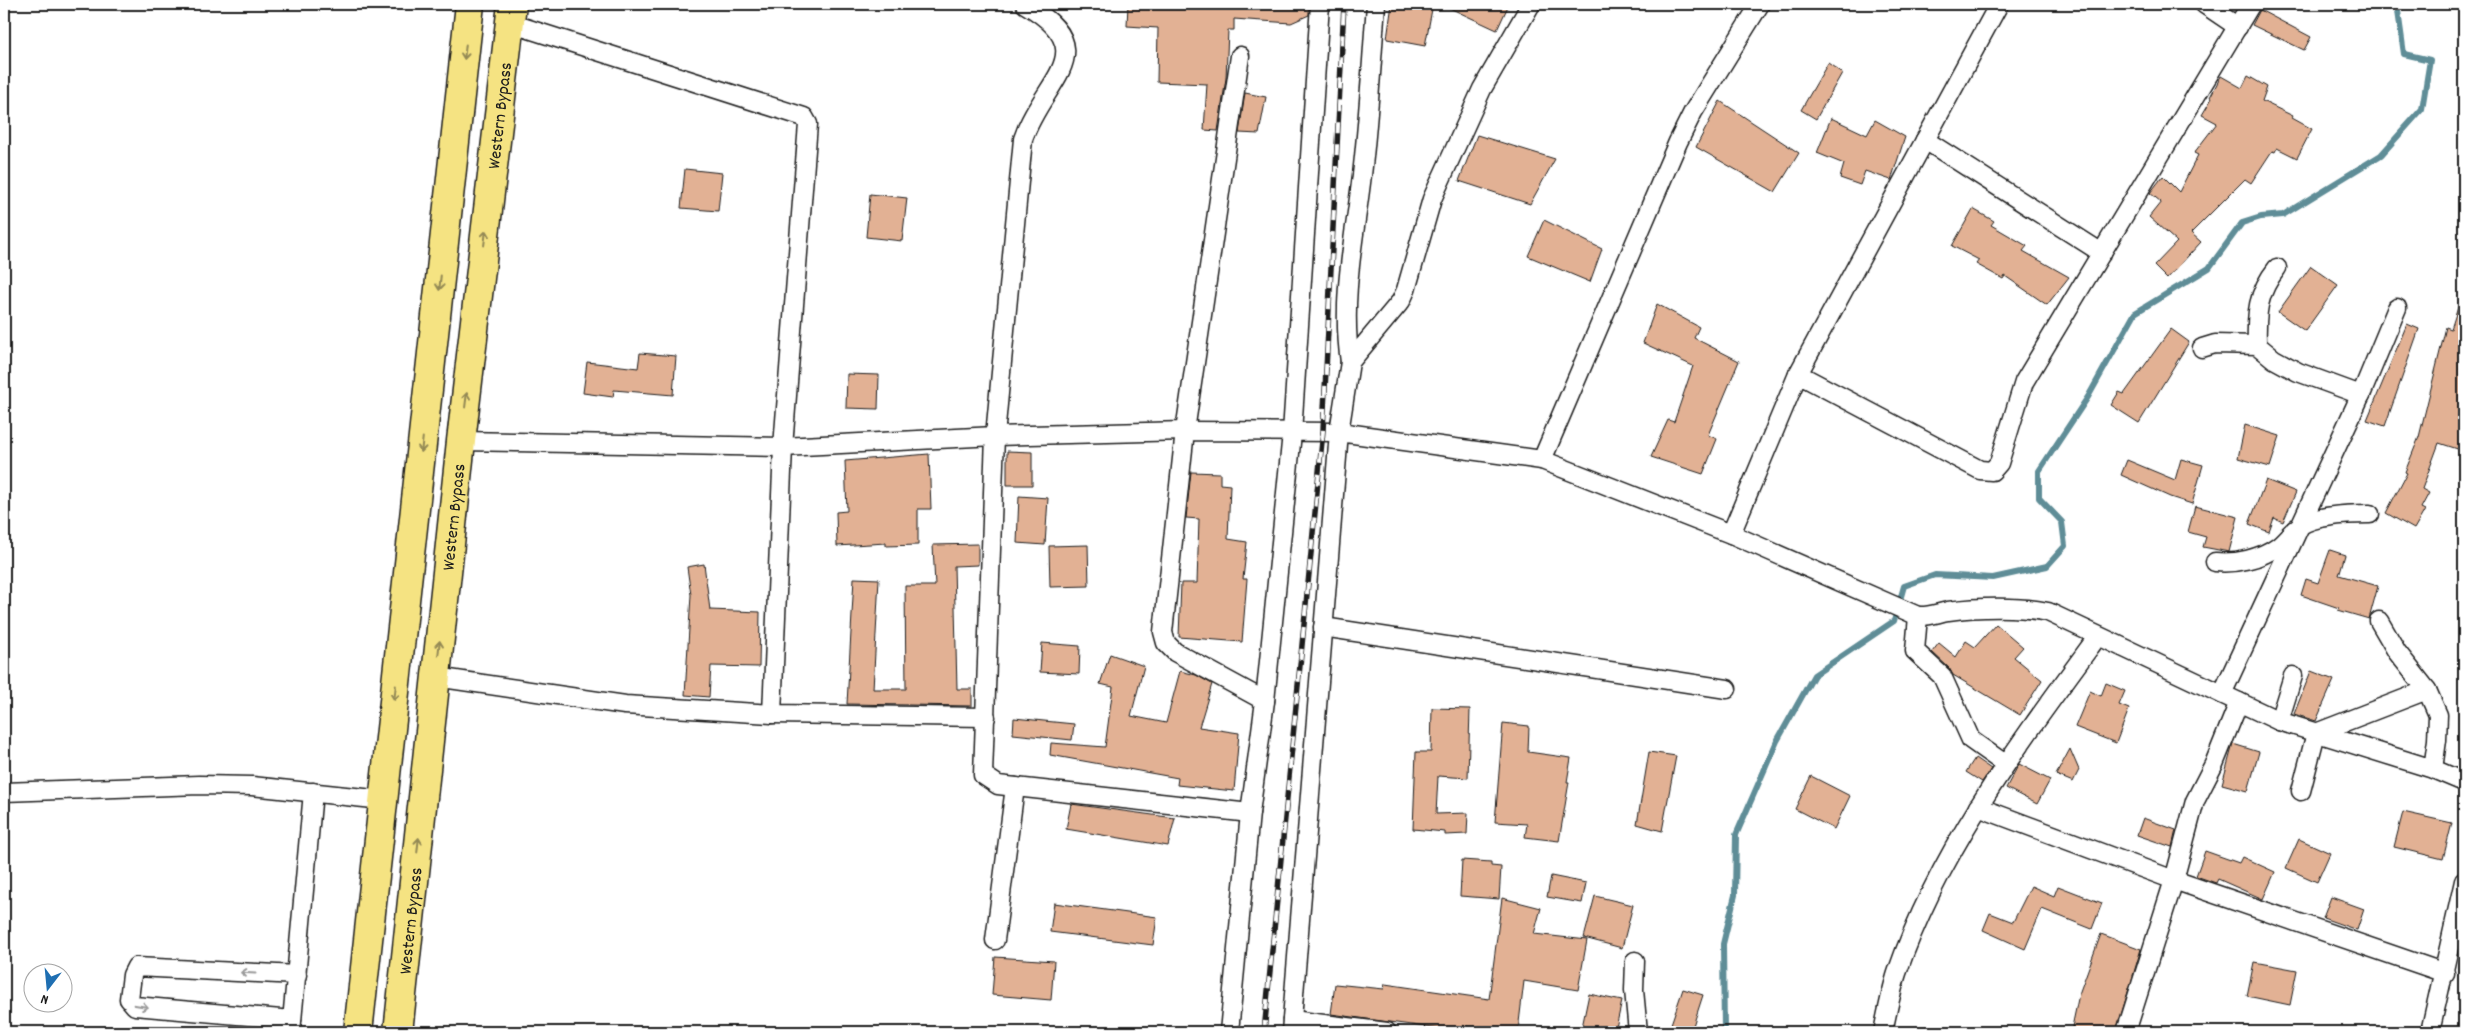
<svg xmlns="http://www.w3.org/2000/svg" width="2468" height="1036" viewBox="0 0 2468 1036" font-family="Dekko,sans-serif">
<style>
.lines{fill:none;stroke-linecap:round;stroke-linejoin:round}
.stream{stroke:#5e8d97;stroke-width:6}
.building{fill:#e2b194;stroke:#1c1c1c}
.minor-casing{stroke:#1c1c1c;stroke-width:21}
.primary-casing{stroke:#1c1c1c;stroke-width:31}
.minor{stroke:#fff;stroke-width:18}
.primary{stroke:#f5e382;stroke-width:28}
.rail-casing{stroke:#1c1c1c;stroke-width:5.5}
.rail{stroke:#fff;stroke-width:4;stroke-dasharray:11;stroke-linecap:butt}
.oneway{stroke:#938954}
.oneway2{stroke:#999}
.labels{text-anchor:middle;stroke-width:4;stroke-linejoin:round;paint-order:stroke}
.street-label{font-size:18px;fill:#1c1c1c;stroke:#fff}
</style>
<rect width="100%" height="100%" fill="#fff"/>
<filter id="ink" filterUnits="userSpaceOnUse"><feTurbulence type="fractalNoise" baseFrequency=".02" numOctaves="2"/><feDisplacementMap in="SourceGraphic" scale="10" xChannelSelector="R" yChannelSelector="G"/><feConvolveMatrix kernelMatrix="1 2 1 2 8 2 1 2 1" color-interpolation-filters="sRGB"/></filter>
<g filter="url(#ink)">
<g class="lines">
<!-- stream -->
<polyline class="stream" points="1724,1032 1723,944 1735,895 1736,835 1777,741 1814,675 1894,621 1904,586 1935,575 1993,578 2047,566 2065,546 2062,522 2039,498 2039,471 2088,397 2135,313 2209,268 2242,223 2261,217 2283,215 2381,155 2422,109 2430,60 2404,54 2397,4"/>
</g>
<!-- building -->
<g class="building">
<polygon points="1128,4 1309,4 1309,15 1291,23 1234,19 1234,30 1228,30 1226,78 1218,131 1204,130 1207,84 1157,82 1158,28 1127,26"/>
<polygon points="1392,4 1433,4 1425,46 1387,39"/>
<polygon points="1441,4 1509,4 1497,30"/>
<polygon points="2260,10 2311,37 2304,50 2252,25"/>
<polygon points="1828,63 1842,73 1816,119 1801,110"/>
<polygon points="2221,76 2242,88 2248,76 2267,87 2262,101 2293,116 2292,118 2312,129 2297,158 2277,148 2275,152 2272,151 2251,183 2245,179 2191,233 2201,242 2167,279 2154,266 2177,242 2149,217 2161,202 2150,193 2163,176 2179,192 2198,155 2194,153 2217,123 2202,115 2212,98 2210,97"/>
<polygon points="1245,93 1266,97 1259,134 1239,133"/>
<polygon points="1720,101 1799,153 1775,192 1696,147"/>
<polygon points="1831,118 1867,135 1875,120 1905,137 1891,180 1865,171 1860,185 1840,178 1844,164 1817,153"/>
<polygon points="1477,135 1555,159 1530,204 1459,181"/>
<polygon points="685,169 722,173 718,211 681,208"/>
<polygon points="870,194 907,198 902,241 866,237"/>
<polygon points="1973,209 1994,221 1991,225 2027,246 2023,251 2069,277 2047,305 2005,276 2003,279 1976,264 1979,260 1952,246"/>
<polygon points="1544,220 1602,249 1590,282 1528,256"/>
<polygon points="2311,266 2338,285 2305,331 2278,312"/>
<polygon points="2461,298 2464,299 2464,451 2439,443 2422,489 2429,493 2421,508 2425,510 2414,529 2386,513 2407,473 2405,472 2419,437 2446,327 2451,329"/>
<polygon points="1657,304 1699,327 1694,338 1739,361 1708,435 1717,439 1703,474 1651,457 1668,420 1674,422 1693,366 1643,343"/>
<polygon points="2407,324 2419,329 2385,426 2367,420"/>
<polygon points="2171,329 2189,342 2139,423 2111,405 2119,392 2124,394"/>
<polygon points="640,353 676,356 673,395 614,390 613,397 583,393 587,362 638,368"/>
<polygon points="847,374 879,375 878,409 846,408"/>
<polygon points="2245,425 2280,436 2270,467 2238,458"/>
<polygon points="1007,451 1032,452 1032,485 1007,485"/>
<polygon points="929,454 931,509 918,509 918,545 886,546 886,543 837,546 836,512 847,511 845,461"/>
<polygon points="2181,459 2203,465 2192,504 2170,497 2121,475 2127,460 2175,480"/>
<polygon points="1191,472 1220,473 1220,484 1230,485 1228,539 1247,542 1243,579 1247,579 1242,642 1179,637 1181,583 1197,583 1199,519 1186,518"/>
<polygon points="2266,480 2296,492 2283,522 2274,518 2269,532 2249,524"/>
<polygon points="1019,496 1048,498 1045,545 1017,543"/>
<polygon points="2195,506 2238,517 2229,552 2203,547 2206,537 2188,532"/>
<polygon points="978,544 978,565 954,566 957,689 972,689 972,706 847,704 854,578 879,579 873,689 906,689 905,586 935,586 933,545"/>
<polygon points="1088,545 1089,586 1050,587 1049,546"/>
<polygon points="2330,550 2345,555 2339,575 2378,586 2369,619 2338,610 2339,608 2301,595 2306,579 2318,583"/>
<polygon points="704,564 710,610 760,612 759,667 711,666 709,697 685,695 691,595 687,567"/>
<polygon points="1996,624 2023,647 2014,657 2042,680 2020,715 1953,675 1949,668 1932,652 1939,643 1956,657 1966,641 1975,647"/>
<polygon points="1042,643 1080,646 1079,674 1040,672"/>
<polygon points="1110,654 1144,666 1131,716 1166,723 1180,671 1196,675 1212,684 1199,727 1239,733 1234,791 1177,785 1178,778 1050,755 1051,743 1105,747 1113,687 1100,684"/>
<polygon points="2311,671 2334,680 2316,721 2294,714"/>
<polygon points="2106,683 2125,691 2119,705 2129,709 2116,743 2075,727 2090,691 2101,696"/>
<polygon points="1432,708 1470,709 1468,778 1438,776 1436,814 1468,813 1467,834 1445,835 1445,832 1413,829 1416,752 1431,752"/>
<polygon points="1014,718 1074,724 1072,740 1013,734"/>
<polygon points="1503,723 1529,726 1528,752 1571,758 1567,782 1569,782 1559,841 1525,837 1527,824 1495,822"/>
<polygon points="2233,744 2259,752 2248,791 2222,784"/>
<polygon points="2070,749 2079,770 2073,782 2056,775"/>
<polygon points="1649,752 1676,756 1662,831 1637,824"/>
<polygon points="1975,758 1991,769 1982,782 1966,772"/>
<polygon points="2019,764 2050,780 2037,804 2006,788"/>
<polygon points="1811,776 1850,796 1834,829 1795,809"/>
<polygon points="1071,804 1175,818 1168,846 1066,829"/>
<polygon points="2403,812 2452,823 2443,859 2394,847"/>
<polygon points="2143,818 2176,830 2172,847 2137,835"/>
<polygon points="2299,839 2330,853 2317,882 2286,868"/>
<polygon points="2205,851 2239,863 2242,857 2275,872 2263,899 2218,879 2216,883 2196,876"/>
<polygon points="1462,860 1491,862 1491,866 1501,867 1499,899 1460,896"/>
<polygon points="1551,876 1586,883 1582,903 1547,897"/>
<polygon points="2031,886 2054,896 2058,886 2102,903 2092,929 2042,909 2025,949 1983,930 1990,913 2013,922"/>
<polygon points="1595,896 1633,905 1622,948 1584,938"/>
<polygon points="2331,897 2364,909 2357,930 2323,918"/>
<polygon points="1502,898 1541,908 1534,934 1587,940 1578,990 1524,981 1518,1031 1463,1026 1462,1032 1331,1014 1335,984 1384,989 1385,984 1489,999"/>
<polygon points="1054,903 1157,917 1153,945 1050,932"/>
<polygon points="2101,934 2141,949 2116,1032 2071,1032 2079,994"/>
<polygon points="995,957 1054,961 1051,1000 992,995"/>
<polygon points="2254,962 2297,970 2290,1005 2247,996"/>
<polygon points="1683,989 1703,995 1691,1032 1670,1027"/>
<polygon points="1589,994 1622,1001 1615,1032 1581,1032"/>
</g>
<g class="lines">
<!-- minor casing -->
<g class="minor-casing">
<g id="minor">
<path d="M1025,4C1106,52 1043,79 1023,139L995,436L983,775L998,785L1250,813"/>
<polyline points="2204,4 2238,27"/>
<polyline points="510,23 804,117 808,124 783,447 772,714"/>
<polyline points="1240,56 1185,431 1163,632 1166,643 1175,652 1265,701"/>
<polyline points="1925,140 2102,253"/>
<path d="M2257,345C2256,314 2257,293 2277,268"/>
<polyline points="2202,348 2215,344 2257,345 2274,359 2298,372 2361,395"/>
<path d="M1350,362C1340,295 1356,232 1363,166C1369,112 1372,58 1376,4"/>
<polyline points="1798,374 1980,470 1992,471 1999,463 2024,382 2251,4"/>
<path d="M461,441L783,447L995,436L1185,431L1339,432L1542,460L1731,534L1918,616C1929,617 1937,613 1948,611C1977,607 2020,606 2048,612L2279,721L2433,769L2464,782"/>
<polyline points="1542,460 1678,142 1693,112 1760,4"/>
<polyline points="1731,534 1798,374 1999,4"/>
<path d="M2215,562C2236,564 2260,559 2278,546C2286,540 2292,530 2301,525C2318,515 2351,514 2370,514"/>
<polyline points="1918,616 1915,651 1942,676 1971,740 2005,764"/>
<polyline points="2379,621 2397,652 2427,690 2438,715 2437,740 2433,769"/>
<polyline points="1323,627 1727,689"/>
<polyline points="436,677 625,705 772,714 986,717"/>
<polyline points="2222,694 2363,390 2397,308"/>
<polyline points="2279,721 2293,676"/>
<polyline points="2301,791 2316,733 2427,690"/>
<polyline points="4,792 199,785 252,786 383,800"/>
<polyline points="1978,807 2174,880 2445,973"/>
<polyline points="995,940 1015,787"/>
<polyline points="1635,961 1634,990 1638,1032"/>
<polyline points="292,1020 135,1006 129,999 132,975 136,967 297,975"/>
<polyline points="1292,1020 1387,1032"/>
<polyline points="291,1032 313,792"/>
<polyline points="1229,1032 1250,813 1265,701 1292,433 1320,4"/>
<polyline points="1291,1032 1339,432 1350,362 1401,301 1406,290 1432,199 1482,89 1531,4"/>
<path d="M1883,1032C1887,1013 1891,992 1897,973C1940,848 2021,741 2098,636"/>
<polyline points="2126,1032 2174,880 2195,801 2214,764 2239,702"/>
<polyline points="2430,1032 2464,881"/>
</g>
</g>
<!-- primary casing -->
<g class="primary-casing">
<g id="primary">
<polyline points="358,1032 470,4"/>
<path id="s1" d="M398,1032L461,441L512,4"/>
</g>
</g>
<!-- minor -->
<use href="#minor" class="minor"/>
<!-- primary -->
<use href="#primary" class="primary"/>
<!-- rail casing -->
<g class="rail-casing">
<polyline id="rail" points="1264,1032 1323,431 1344,4"/>
</g>
<!-- rail -->
<use href="#rail" class="rail"/>
</g>
<!-- one-way arrows -->
<defs><path id="oneway-shaft" d="M-6 0H5M1.5-3L5.5 0L1.5 3" fill="none" stroke-width="1.6" stroke-linecap="round" stroke-linejoin="round" transform="scale(1.25)"/></defs>
<g class="oneway">
<use href="#oneway-shaft" transform="translate(465 52) rotate(96)"/>
<use href="#oneway-shaft" transform="translate(485 238) rotate(-83)"/>
<use href="#oneway-shaft" transform="translate(440 283) rotate(96)"/>
<use href="#oneway-shaft" transform="translate(466 400) rotate(-83)"/>
<use href="#oneway-shaft" transform="translate(422 445) rotate(96)"/>
<use href="#oneway-shaft" transform="translate(439 648) rotate(-84)"/>
<use href="#oneway-shaft" transform="translate(395 693) rotate(96)"/>
<use href="#oneway-shaft" transform="translate(418 845) rotate(-84)"/>
</g>
<g class="oneway2">
<use href="#oneway-shaft" transform="translate(248 973) rotate(-177)"/>
<use href="#oneway-shaft" transform="translate(141 1006) rotate(10)"/>
</g>
</g>
<g class="labels">
<!-- street labels -->
<g class="street-label">
<text dy="6" stroke="none"><textPath href="#s1" startOffset="922">Western Bypass</textPath></text>
<text dy="6" stroke="none"><textPath href="#s1" startOffset="518">Western Bypass</textPath></text>
<text dy="6" stroke="none"><textPath href="#s1" startOffset="112">Western Bypass</textPath></text>
</g>
</g>
<!-- margin -->
<rect width="2468" height="1036" fill="none" stroke="#fff" stroke-width="20"/>
<rect x="10" y="10" width="2448" height="1016" fill="none" stroke="#1c1c1c" stroke-width="2" filter="url(#ink)"/>
<!-- north arrow -->
<g transform="translate(48 988) rotate(196)"><circle r="24" fill="#ffffff" stroke="#a4a4a4"/>
<path d="M0-4L9 19L0 12L-9 19Z" fill="#1f6fb2"/>
<text y="-8" font-size="14" font-weight="bold" text-anchor="middle" fill="#1c1c1c">N</text>
</g>
</svg>
